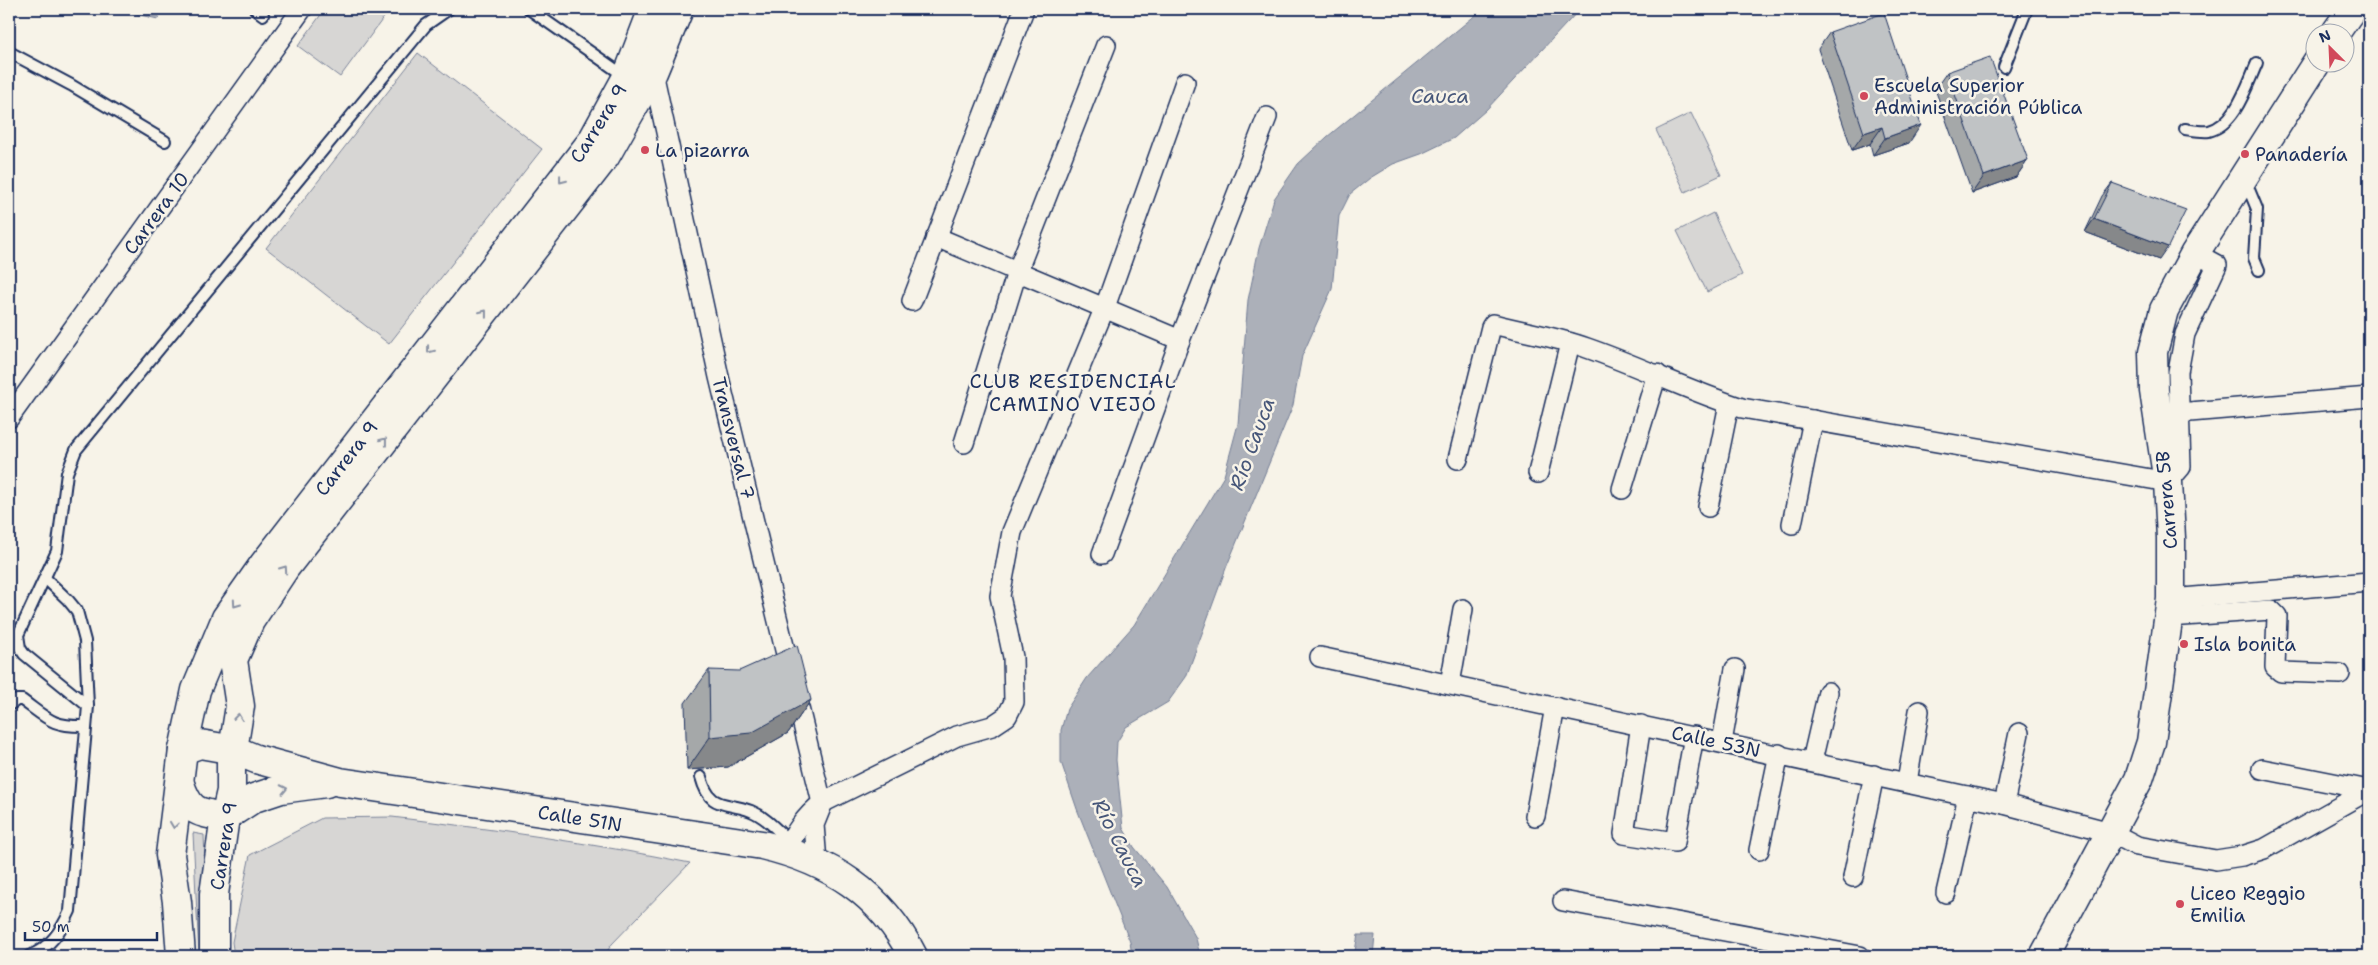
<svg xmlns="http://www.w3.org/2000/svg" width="2378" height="965" viewBox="0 0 2378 965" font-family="'Shantell Sans',sans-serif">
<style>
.green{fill:#d7d6d4;stroke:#798299}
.water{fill:#acb0b9;stroke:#727c95}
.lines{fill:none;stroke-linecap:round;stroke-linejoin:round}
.lane-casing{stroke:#1b2f5e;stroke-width:14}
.street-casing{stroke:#1b2f5e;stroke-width:22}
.secondary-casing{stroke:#1b2f5e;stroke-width:31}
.primary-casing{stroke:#1b2f5e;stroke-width:31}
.lane{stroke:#f7f3e8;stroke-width:10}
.street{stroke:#f7f3e8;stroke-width:19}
.secondary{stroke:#f7f3e8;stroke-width:28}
.primary{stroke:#f7f3e8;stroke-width:28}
.wall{fill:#a5a8a9;stroke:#1b2f5e}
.shaded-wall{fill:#86888a;stroke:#1b2f5e}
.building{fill:#c0c3c5;stroke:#1b2f5e}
.oneway{stroke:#8991a3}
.poi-dot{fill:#d1495b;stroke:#f7f3e8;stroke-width:2}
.labels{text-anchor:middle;stroke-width:5;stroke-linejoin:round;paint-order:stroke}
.poi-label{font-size:19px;fill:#1b2f5e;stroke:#f7f3e8;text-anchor:start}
.street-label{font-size:19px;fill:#1b2f5e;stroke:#f7f3e8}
.water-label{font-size:20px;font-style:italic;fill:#465679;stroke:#f7f3e8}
.neighbourhood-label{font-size:20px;letter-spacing:1px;fill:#1b2f5e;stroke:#f7f3e8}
</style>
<rect width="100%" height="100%" fill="#f7f3e8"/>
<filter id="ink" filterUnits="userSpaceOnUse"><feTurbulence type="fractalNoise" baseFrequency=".02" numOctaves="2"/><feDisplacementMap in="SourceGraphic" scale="10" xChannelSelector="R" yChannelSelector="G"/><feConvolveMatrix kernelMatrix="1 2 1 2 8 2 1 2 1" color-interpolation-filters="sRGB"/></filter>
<g filter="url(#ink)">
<!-- green -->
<g class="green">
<polygon points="325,9 390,9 340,77 298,46"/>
<polygon points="418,53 542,149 389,344 266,248"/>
<polygon points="1691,113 1721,175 1685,192 1656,130"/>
<polygon points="1713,213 1742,275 1707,292 1677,231"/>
<path d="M392,817C492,829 591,843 690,863L612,944L604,956H234L232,942L250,855L322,818Z"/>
<polygon points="193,833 204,835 209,956 199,956"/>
</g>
<!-- water -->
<g class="water">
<polygon points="113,9 161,9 158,19"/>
<polygon points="1483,9 1580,9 1486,110 1454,138 1421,154 1393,164 1370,178 1350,194 1339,216 1332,289 1302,356 1293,405 1226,568 1186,677 1168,702 1126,727 1117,742 1116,760 1123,828 1134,847 1167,887 1196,938 1200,956 1132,956 1130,942 1077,809 1061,762 1061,730 1067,709 1087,678 1134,625 1224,476 1238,424 1248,300 1259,248 1274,199 1298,164 1327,137"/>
<polygon points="1358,935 1375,935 1373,956 1354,956"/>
</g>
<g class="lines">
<!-- lane casing -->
<g class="lane-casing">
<g id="lane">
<polyline points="255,9 263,15"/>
<polyline points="529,9 626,77"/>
<polyline points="9,11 10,9"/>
<polyline points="9,52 71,85 165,141"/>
<polyline points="2004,67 2027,9"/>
<path d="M2185,129C2192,130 2202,132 2209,131C2236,124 2247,85 2257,63"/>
<polyline points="2245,180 2257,209 2254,258 2259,270"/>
<path d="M9,705L17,700H22C48,719 52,727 86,726"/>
<polyline points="88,706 24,654 20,648 18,635 57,551 67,473 76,450 426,25 449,9"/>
<path d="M701,777C710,811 725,801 751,811C766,817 778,831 790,842"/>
<path d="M29,956C50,948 61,931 70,911L88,706L85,641L77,611L68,600L45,578"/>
</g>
</g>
<!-- street casing -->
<g class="street-casing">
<g id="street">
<polyline points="653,72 719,377 822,803"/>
<polyline points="936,237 1180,340"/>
<polyline points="912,301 1023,12"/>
<polyline points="2178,413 2369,397"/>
<polyline points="9,418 302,9"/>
<polyline points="964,443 1017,272 1106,45"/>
<path d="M1458,459L1491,327L1493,324C1524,332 1557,337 1587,348C1639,366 1689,391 1742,408L2168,482L2181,467L2178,372L2185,334L2217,265L2195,253"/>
<polyline points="1538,473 1570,343"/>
<polyline points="1622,489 1657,374"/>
<polyline points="1708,507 1729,404"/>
<polyline points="1792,524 1813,420"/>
<polyline points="1102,554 1180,340 1267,117"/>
<polyline points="2171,599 2369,582"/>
<polyline points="2169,617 2271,610 2277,616 2275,667 2281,672 2340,674"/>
<polyline points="1320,657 2004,804 2110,832 2137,846 2216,860 2242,856 2264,849 2369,790"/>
<polyline points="1450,684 1463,609"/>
<polyline points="1641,725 1624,834 1675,842 1694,736"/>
<polyline points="1722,742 1735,669"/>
<polyline points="1812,761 1828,692"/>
<polyline points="2262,769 2369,790"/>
<polyline points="1907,782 1919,711"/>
<polyline points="2004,804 2019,733"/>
<polyline points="1535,816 1555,707"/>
<polyline points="1759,850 1779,754"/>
<path d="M786,851C795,831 805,817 822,803L957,736L992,726L1007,716L1014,702L1013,657L1000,596L1012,532L1105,307L1185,82"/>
<polyline points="817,862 814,825 822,805"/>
<polyline points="1853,877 1874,775"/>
<polyline points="1946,893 1968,796"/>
<polyline points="1563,901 1860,956"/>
</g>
</g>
<!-- secondary casing -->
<g class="secondary-casing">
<g id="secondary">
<polyline points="2336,32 2352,9"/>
<path d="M183,750L200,744L234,750L256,759L340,782L762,845C830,861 881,893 913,956"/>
<path d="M180,784C190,813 197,812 225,817L254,798L281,789L326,783"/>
<polyline points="2044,956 2139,779 2151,742 2171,599 2171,538 2168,482 2154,391 2153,352 2164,310 2195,253 2317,62"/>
</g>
</g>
<!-- primary casing -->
<g class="primary-casing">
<g id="primary">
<polyline points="181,956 177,902 170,855 183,750 196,690 226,618 264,564 592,141 627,77 653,9"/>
<polyline points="214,956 214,894 225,817 231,791 231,762 240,706 233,660 250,621 285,568 605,157 653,72 679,9"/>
</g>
</g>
<!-- lane -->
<use href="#lane" class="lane"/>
<!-- street -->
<use href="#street" class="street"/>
<!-- secondary -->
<use href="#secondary" class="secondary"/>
<!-- primary -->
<use href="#primary" class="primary"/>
</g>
<!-- wall -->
<g class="wall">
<polygon points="1830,32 1909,143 1873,155 1870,144 1852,150 1818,49"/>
<polygon points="1947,72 2028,160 2016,177 1972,193 1935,89"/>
<polygon points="2112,183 2159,260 2085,232 2102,196"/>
<polygon points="709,670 811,700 788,733 728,767 687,770 685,703"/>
</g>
<!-- shaded-wall -->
<g class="shaded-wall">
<polygon points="1921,125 1909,143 1873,155 1885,138"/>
<polygon points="1882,127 1870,144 1852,150 1864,133"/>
<polygon points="2028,160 2016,177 1972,193 1984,176"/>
<polygon points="2094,219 2168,247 2159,260 2085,232"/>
<polygon points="811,700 788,733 728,767 687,770 710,737"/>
</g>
<!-- building -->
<g class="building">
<polygon points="1884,13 1921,125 1885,138 1882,127 1864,133 1830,32"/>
<polygon points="1990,57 2028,160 1984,176 1947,72"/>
<polygon points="2112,183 2186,210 2168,247 2094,219"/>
<polygon points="797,645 811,700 751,733 710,737 709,670 739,671"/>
</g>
<!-- one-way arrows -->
<defs><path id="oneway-chevron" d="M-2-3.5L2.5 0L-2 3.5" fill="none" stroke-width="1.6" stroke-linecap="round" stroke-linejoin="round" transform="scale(1.25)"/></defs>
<g class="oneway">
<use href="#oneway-chevron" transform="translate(562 180) rotate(128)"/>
<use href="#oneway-chevron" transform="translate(484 313) rotate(-52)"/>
<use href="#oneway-chevron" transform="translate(430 350) rotate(128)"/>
<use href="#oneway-chevron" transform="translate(384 441) rotate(-52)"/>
<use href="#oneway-chevron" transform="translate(284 569) rotate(-55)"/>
<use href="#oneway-chevron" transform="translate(236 604) rotate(125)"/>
<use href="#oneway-chevron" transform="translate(238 717) rotate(-83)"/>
<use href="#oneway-chevron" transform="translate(284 789) rotate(-12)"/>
<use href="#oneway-chevron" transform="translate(174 825) rotate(98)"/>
</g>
</g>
<!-- markers -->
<g class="poi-dot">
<circle cx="1864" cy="96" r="5"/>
<circle cx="645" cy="150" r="5"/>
<circle cx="2245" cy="154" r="5"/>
<circle cx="2184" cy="644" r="5"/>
<circle cx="2180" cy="904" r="5"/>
</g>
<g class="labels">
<!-- poi labels -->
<g class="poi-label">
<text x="1874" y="92">Escuela Superior<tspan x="1874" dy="22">Administración Pública</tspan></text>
<text x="655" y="157">La pizarra</text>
<text x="2255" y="161">Panadería</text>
<text x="2194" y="651">Isla bonita</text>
<text x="2190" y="900">Liceo Reggio<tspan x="2190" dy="22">Emilia</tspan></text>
</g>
<!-- street labels -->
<g class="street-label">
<text transform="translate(598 123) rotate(-58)" y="7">Carrera 9</text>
<text transform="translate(156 213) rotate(-54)" y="7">Carrera 10</text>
<text transform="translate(734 438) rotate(76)" y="7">Transversal 7</text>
<text transform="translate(346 458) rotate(-52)" y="7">Carrera 9</text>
<text transform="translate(2166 500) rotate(-95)" y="7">Carrera 5B</text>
<text transform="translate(1716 741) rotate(12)" y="7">Calle 53N</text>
<text transform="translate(580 818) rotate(9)" y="7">Calle 51N</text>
<text transform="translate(223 846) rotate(-81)" y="7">Carrera 9</text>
</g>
<!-- water labels -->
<g class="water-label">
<text x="1440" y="103">Cauca</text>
<text transform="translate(1252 444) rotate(-70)" y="7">Río Cauca</text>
<text transform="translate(1120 843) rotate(63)" y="7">Río Cauca</text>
</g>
<!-- neighbourhood labels -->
<g class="neighbourhood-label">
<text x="1073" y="388">CLUB RESIDENCIAL<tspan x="1073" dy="23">CAMINO VIEJO</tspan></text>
</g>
</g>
<!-- margin -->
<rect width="2378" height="965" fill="none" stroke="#f7f3e8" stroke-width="30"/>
<rect x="15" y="15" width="2348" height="935" fill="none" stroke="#1b2f5e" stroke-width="2" filter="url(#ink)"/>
<!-- north arrow -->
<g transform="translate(2330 48) rotate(336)"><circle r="24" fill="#f7f3e8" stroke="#9fa5b1"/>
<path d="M0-4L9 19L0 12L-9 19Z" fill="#d1495b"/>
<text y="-8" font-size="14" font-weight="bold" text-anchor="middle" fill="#1b2f5e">N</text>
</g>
<!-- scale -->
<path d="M25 932v8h132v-8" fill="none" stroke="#1b2f5e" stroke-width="2.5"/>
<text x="32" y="932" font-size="15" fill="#1b2f5e" stroke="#f7f3e8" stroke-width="4" paint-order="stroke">50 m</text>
</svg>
